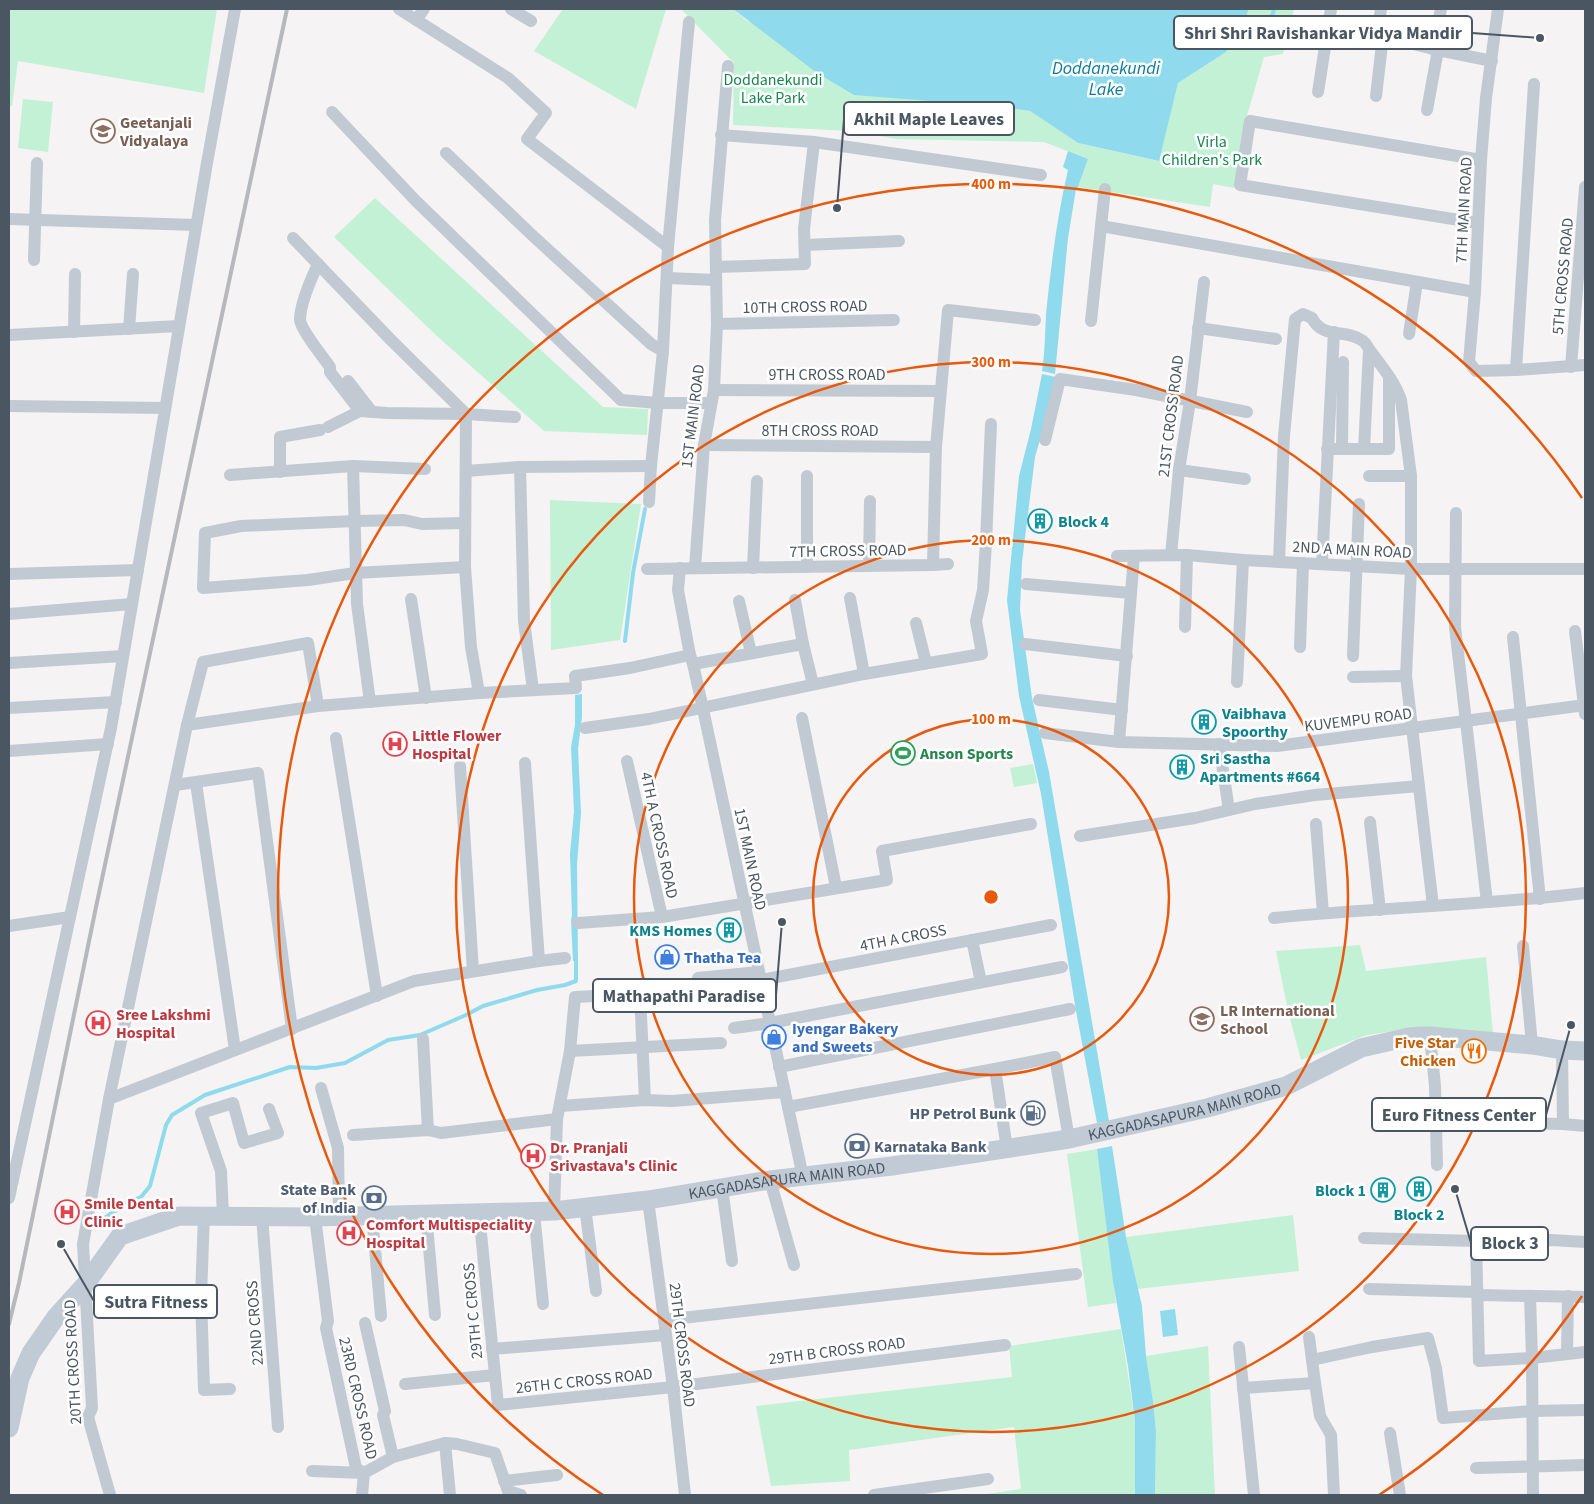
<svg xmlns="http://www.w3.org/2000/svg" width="1594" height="1504" viewBox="0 0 1594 1504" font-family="'Source Sans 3',sans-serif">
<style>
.green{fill:#c3f1d5}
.water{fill:#90daee}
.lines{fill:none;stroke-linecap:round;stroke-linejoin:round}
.stream{stroke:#90daee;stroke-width:4}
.street{stroke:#c1cad2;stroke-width:12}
.secondary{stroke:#c1cbd6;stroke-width:19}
.rail{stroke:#b5b8bd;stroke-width:4}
.ring{fill:none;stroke:#e8590c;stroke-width:2.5}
.labels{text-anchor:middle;stroke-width:5;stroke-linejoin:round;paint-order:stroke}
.park-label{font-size:16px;fill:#17864f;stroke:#fff}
.education-label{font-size:16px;font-weight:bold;fill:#785e54;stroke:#fff;text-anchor:start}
.street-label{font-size:16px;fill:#4a5661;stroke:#fff}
.culture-label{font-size:16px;font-weight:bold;fill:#0d838f;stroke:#fff;text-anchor:start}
.health-label{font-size:16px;font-weight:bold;fill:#be3a42;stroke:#fff;text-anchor:start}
.leisure-label{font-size:16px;font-weight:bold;fill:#27864d;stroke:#fff;text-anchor:start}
.shop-label{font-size:16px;font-weight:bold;fill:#366cbe;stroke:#fff;text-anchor:start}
.food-label{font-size:16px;font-weight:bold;fill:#c56008;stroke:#fff;text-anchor:end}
.service-label{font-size:16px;font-weight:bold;fill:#4e5e75;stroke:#fff;text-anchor:end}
.water-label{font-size:18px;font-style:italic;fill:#0c7c9b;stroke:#fff}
.centre{fill:#e8590c;stroke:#fff;stroke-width:2.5}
.ring-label{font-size:15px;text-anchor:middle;font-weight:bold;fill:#e8590c;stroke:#fff;stroke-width:5;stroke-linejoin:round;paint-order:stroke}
.leader{fill:none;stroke:#4a5661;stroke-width:2}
.callout-dot{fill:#4a5661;stroke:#fff;stroke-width:2}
.callout{fill:#fff;stroke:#4a5661;stroke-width:2}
.callout-label{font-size:18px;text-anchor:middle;font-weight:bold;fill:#4a5661}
</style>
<rect width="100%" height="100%" fill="#f5f3f3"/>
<!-- green -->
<g class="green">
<polygon points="9,9 217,9 204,93 18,61 12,106 9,106"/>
<polygon points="563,9 666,9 636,109 534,51"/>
<polygon points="681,9 733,9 747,21 994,106 1030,111 1078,143 1158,161 1178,83 1226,52 1237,38 1249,9 1294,9 1283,54 1264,57 1246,119 1234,188 1213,184 1210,207 1078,187 1088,159 1044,142 897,139 849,131 733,125 734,63"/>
<polygon points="23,99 53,102 48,152 18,148"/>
<polygon points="375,198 603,407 648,409 647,435 544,431 438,337 334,237"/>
<polygon points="550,500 641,504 620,640 551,650"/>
<polygon points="1033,764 1037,783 1014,787 1010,768"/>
<polygon points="1360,945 1366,971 1486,957 1493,1034 1423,1027 1367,1035 1301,1060 1288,1011 1276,951"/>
<polygon points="1097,1149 1116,1303 1088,1307 1067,1154"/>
<polygon points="1293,1215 1299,1271 1137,1289 1126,1237"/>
<polygon points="1121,1329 1135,1421 1135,1495 980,1495 1021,1489 1014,1427 849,1450 850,1481 771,1486 756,1406 1012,1377 1009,1346"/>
<polygon points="1208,1346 1215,1495 1155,1495 1156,1431 1153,1401 1146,1356"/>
</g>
<!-- water -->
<g class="water">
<polygon points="733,9 1249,9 1237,38 1226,52 1178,83 1159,161 1078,143 1030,111 994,106 854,95 817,73"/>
<path d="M1068,151L1088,159L1078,187L1076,189L1068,238L1055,374L1042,371C1045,352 1045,333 1046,314C1051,265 1057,217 1068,170L1063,167Z"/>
<polygon points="1042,374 1056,377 1052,398 1035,457 1022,562 1020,610 1032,698 1049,772 1109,1121 1097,1123 1076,1011 1041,794 1019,696 1007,600 1019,476 1031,429"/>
<polygon points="582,694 582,717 578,749 581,813 577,865 578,962 573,961 571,920 572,915 570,854 574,811 571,747 575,725 575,695"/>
<polygon points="1112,1146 1126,1237 1142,1306 1146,1356 1153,1401 1156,1431 1155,1495 1135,1495 1135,1421 1128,1366 1113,1282 1097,1149"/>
<polygon points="1175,1309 1178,1335 1163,1337 1160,1311"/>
</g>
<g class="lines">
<!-- stream -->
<g class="stream">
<polyline points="1264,46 1274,9"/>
<polyline points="625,641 633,573 645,509"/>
<polyline points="99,1222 126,1203 141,1197 150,1186 166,1125 172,1115 205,1095 290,1067 316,1068 345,1063 388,1040 420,1035 466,1015 483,1006 537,990 565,985 576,981 576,957"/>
</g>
<!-- street -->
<g class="street">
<polyline points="399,9 508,78 546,113 527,139 668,247 663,351 651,466 649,502"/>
<polyline points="511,9 531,21"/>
<polyline points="1498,9 1486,98 1481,160 1475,292 1469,362 1476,371 1516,370 1585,365"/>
<polyline points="416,20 424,9"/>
<polyline points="1329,24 1438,50 1492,61"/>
<polyline points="1377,34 1381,9"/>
<polyline points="1432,49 1441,9"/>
<polyline points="1318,92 1331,9"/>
<polyline points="1376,96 1383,36"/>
<polyline points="1427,110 1438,50"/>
<polyline points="332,112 415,200 621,400 658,403 711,403"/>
<polyline points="721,135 814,142 1041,175"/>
<polyline points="446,153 532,235 651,344 663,351"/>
<polyline points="9,219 196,225"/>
<polyline points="1478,223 1240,185 1250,121 1481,160"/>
<polyline points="1101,226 1105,189"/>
<polyline points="293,238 390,339 466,414 465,567 471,647 479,693"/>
<polyline points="805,245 899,241"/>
<polyline points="668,247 689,22"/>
<polyline points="34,260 37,163"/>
<path d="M318,264C311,279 300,303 300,320C301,330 324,358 330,367V372L360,411"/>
<polyline points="716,267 805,264 804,229 814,142"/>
<polyline points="667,278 716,280"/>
<polyline points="1091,321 1101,226 1475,292"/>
<polyline points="717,324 894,320"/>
<polyline points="1198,328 1276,339"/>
<polyline points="129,329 133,274"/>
<polyline points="74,332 75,274"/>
<polyline points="1409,334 1417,282"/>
<polyline points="9,335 179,326"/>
<polyline points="1571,367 1585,187"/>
<polyline points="1516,370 1534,84"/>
<polyline points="348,381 372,412"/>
<polyline points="714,390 940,391"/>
<polyline points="9,406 165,408"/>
<polyline points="328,427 360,411 387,413 466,414 515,417"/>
<polyline points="1045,440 1060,379 1136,390 1247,412"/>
<polyline points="704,445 936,447"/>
<polyline points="1342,448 1343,362"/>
<polyline points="1327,449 1389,449 1389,377"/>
<polyline points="1364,449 1369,350"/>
<polyline points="353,466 357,604 370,702"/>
<polyline points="520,467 524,621 533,690"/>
<polyline points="1179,470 1245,479"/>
<polyline points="466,471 520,467 651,466"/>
<polyline points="280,472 280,437 320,430"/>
<polyline points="230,475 353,466 425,469"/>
<polyline points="1369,476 1411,476"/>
<polyline points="1456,513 1455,627 1487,902"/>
<polyline points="1171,555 1179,470 1190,401 1204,282"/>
<polyline points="1117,556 1187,555 1243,560 1411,569 1585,569"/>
<path d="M1279,562L1284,436L1295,319L1303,314L1312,318C1323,340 1346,328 1363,341C1367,344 1369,350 1372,353C1383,368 1395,382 1401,400L1411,476V569L1406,676L1433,906"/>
<polyline points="1322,564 1334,332"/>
<polyline points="933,565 948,564"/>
<polyline points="869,566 870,501"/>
<polyline points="465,567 355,573 308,580 203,588 205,533 241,526 355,521 404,520 422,524 465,523"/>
<polyline points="807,567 807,476"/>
<polyline points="680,568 678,590 690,655 693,664 703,709 803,1177"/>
<polyline points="695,568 704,445 714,390 717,324 715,220 728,66"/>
<polyline points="753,568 757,481"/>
<polyline points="647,569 933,565 936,447 948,310 1035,320"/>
<polyline points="9,574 138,570"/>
<polyline points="1026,584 1131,593"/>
<polyline points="850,598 864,674"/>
<polyline points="411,599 426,698"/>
<polyline points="795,600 803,644 813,684"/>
<polyline points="739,601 751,653"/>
<polyline points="9,614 132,604"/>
<polyline points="916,623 926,663"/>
<polyline points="1185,627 1187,555"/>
<polyline points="1575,631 1585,714"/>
<polyline points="1513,637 1540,899"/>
<polyline points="1025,644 1127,656"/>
<polyline points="1300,647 1303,563"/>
<polyline points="1353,656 1359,504"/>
<polyline points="9,663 123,656"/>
<polyline points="693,664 803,644"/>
<polyline points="1353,677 1406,676"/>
<polyline points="1237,682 1243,560"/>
<polyline points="1039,700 1122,710"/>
<polyline points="9,708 116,702"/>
<polyline points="802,718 836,887"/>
<polyline points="187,725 318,706 479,693 576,688 575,676 630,668 690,655"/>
<polyline points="585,728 649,719 864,674 982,654 976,621 983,590 986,542 991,424"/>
<polyline points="1045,733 1119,742 1277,746 1585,705"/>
<polyline points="336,738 377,996"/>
<polyline points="1119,742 1134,556"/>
<polyline points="1219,744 1229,810"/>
<polyline points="9,751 108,744"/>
<polyline points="627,761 662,917"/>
<polyline points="460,766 473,971"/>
<polyline points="196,783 235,1050"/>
<polyline points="175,785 258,773 292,1029"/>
<polyline points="1370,822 1380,910"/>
<polyline points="1316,824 1323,913"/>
<polyline points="1080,836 1195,818 1255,804 1315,795 1419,786"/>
<path d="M1274,918C1377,907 1482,906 1585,893"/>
<polyline points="578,923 662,917 887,880 882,851 1031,824"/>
<polyline points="9,926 70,917"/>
<polyline points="972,940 981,982"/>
<polyline points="1523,946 1532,1045"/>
<polyline points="539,961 565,958"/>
<polyline points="698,978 759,972"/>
<polyline points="761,980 1051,925"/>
<polyline points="640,994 645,1100"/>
<polyline points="734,1028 770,1023 1062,967"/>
<polyline points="1430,1036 1435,1086 1437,1165"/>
<polyline points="423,1039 428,1130"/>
<polyline points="1562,1050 1563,1124"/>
<polyline points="570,1051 721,1043"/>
<polyline points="779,1067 1070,1009"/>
<polyline points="995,1069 1055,1057 1069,1139"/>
<polyline points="321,1088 338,1148 339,1215"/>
<polyline points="109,1099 414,981 539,961 525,763"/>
<polyline points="560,1106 645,1100 672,1101 785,1092"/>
<polyline points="788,1107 995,1069 1007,1149"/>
<polyline points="1514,1123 1563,1124 1585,1126"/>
<polyline points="353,1135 428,1130 441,1133 557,1119"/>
<polyline points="770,1180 794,1265"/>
<polyline points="722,1188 732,1261"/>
<polyline points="9,1198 111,728 207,163 235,9"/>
<polyline points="648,1200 673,1387 685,1495"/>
<polyline points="585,1207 596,1291"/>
<polyline points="554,1211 557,1119 570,1051 575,997 696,991"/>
<polyline points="534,1212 543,1304"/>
<polyline points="479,1213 498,1405 673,1387 1005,1345"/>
<polyline points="426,1214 435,1315"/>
<polyline points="204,1215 201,1296 204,1390 230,1389"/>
<polyline points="372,1215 381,1316"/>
<polyline points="223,1216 221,1171 201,1113 233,1103 244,1143 278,1133 269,1109"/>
<polyline points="262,1216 278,1427"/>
<polyline points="315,1217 328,1321 326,1328 356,1468 364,1473 362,1495"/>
<polyline points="1364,1238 1476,1241 1551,1240 1585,1242"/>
<polyline points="1476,1241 1479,1361 1532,1358 1585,1352"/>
<polyline points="1369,1289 1478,1292"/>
<polyline points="1478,1295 1585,1297"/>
<polyline points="171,1296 201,1296"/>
<polyline points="1530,1296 1532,1358 1533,1495"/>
<polyline points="664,1320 1076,1274"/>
<polyline points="365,1323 385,1411 383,1415 393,1457"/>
<polyline points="1239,1347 1254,1495"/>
<polyline points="492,1349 666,1335"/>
<polyline points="1567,1354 1568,1296"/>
<polyline points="1312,1360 1372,1347 1428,1338 1436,1368 1443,1418 1532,1411 1585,1410"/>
<polyline points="1315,1383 1320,1416 1331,1435 1334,1495"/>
<polyline points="405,1384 495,1375"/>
<polyline points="1243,1388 1315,1383 1309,1337"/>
<polyline points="1390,1433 1400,1495"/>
<polyline points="445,1443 450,1495"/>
<polyline points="1476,1468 1585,1465"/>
<polyline points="312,1471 364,1473 393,1457 445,1443 457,1444 495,1453 508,1491 521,1495"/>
<polyline points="504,1481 557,1475"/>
<polyline points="110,1495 88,1417 92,1408 83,1244 109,1099 187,725 203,662 308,643 318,706"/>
<polyline points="874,1495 988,1479"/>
</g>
<!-- secondary -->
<path class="secondary" id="s1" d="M9,1428L20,1378L31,1353L56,1317L85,1285L120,1236L179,1216L315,1217L554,1211L648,1200L770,1180L892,1166L1069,1139L1207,1108L1286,1086L1361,1048L1409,1037L1421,1036H1430L1532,1045L1562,1050L1585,1051"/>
<!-- rail -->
<polyline class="rail" points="9,1324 19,1283 96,907 287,9"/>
</g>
<!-- distance rings -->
<g class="ring">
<circle cx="991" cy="897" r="178"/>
<circle cx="991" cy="897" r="357"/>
<circle cx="991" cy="897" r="535"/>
<path d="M1582 1296A713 713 0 0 1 1379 1495M603 1495A713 713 0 1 1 1582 498"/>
</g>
<!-- icons -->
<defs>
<g id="school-ring" transform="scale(1.25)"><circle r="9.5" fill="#fff" stroke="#8d6e63" stroke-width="1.5"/><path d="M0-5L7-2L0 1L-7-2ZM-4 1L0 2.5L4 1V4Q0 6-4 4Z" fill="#8d6e63"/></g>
<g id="building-ring" transform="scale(1.25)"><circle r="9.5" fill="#fff" stroke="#0f9aa8" stroke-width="1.5"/><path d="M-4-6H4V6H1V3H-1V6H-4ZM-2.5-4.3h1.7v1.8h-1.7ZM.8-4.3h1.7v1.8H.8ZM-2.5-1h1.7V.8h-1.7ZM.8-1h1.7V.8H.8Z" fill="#0f9aa8"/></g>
<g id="hospital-ring" transform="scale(1.25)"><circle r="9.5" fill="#fff" stroke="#e0444e" stroke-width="1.5"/><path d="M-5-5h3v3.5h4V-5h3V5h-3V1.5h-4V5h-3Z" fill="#e0444e"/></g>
<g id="stadium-ring" transform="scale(1.25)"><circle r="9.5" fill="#fff" stroke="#2e9e5b" stroke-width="1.5"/><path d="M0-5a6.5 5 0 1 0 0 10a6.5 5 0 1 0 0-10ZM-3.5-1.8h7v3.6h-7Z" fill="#2e9e5b"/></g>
<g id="shop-ring" transform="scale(1.25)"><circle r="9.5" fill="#fff" stroke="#3f7fe0" stroke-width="1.5"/><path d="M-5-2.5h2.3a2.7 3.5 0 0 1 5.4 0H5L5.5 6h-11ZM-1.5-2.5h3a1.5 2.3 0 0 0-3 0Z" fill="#3f7fe0"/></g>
<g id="restaurant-ring" transform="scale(1.25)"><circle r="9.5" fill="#fff" stroke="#e8710a" stroke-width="1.5"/><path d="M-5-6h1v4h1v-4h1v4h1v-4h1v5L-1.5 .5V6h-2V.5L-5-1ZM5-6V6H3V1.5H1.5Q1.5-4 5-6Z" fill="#e8710a"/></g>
<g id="fuel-ring" transform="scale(1.25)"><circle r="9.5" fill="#fff" stroke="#5c6f8a" stroke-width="1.5"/><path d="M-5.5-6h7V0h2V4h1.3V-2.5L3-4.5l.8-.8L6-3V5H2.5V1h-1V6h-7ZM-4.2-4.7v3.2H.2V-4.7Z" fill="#5c6f8a"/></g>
<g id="bank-ring" transform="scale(1.25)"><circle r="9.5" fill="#fff" stroke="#5c6f8a" stroke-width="1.5"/><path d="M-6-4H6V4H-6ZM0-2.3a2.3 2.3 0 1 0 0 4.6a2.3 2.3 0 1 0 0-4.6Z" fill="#5c6f8a"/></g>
</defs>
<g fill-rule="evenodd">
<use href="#school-ring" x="103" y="131"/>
<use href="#building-ring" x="1040" y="521"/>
<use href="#building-ring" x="1204" y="722"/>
<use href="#hospital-ring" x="395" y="744"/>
<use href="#stadium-ring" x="903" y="753"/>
<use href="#building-ring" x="1182" y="767"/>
<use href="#building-ring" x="729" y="930"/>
<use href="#shop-ring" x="667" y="957"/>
<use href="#school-ring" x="1202" y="1019"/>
<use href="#hospital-ring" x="98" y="1023"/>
<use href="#shop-ring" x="774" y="1037"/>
<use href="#restaurant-ring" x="1474" y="1051"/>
<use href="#fuel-ring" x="1033" y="1113"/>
<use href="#bank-ring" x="857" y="1146"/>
<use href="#hospital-ring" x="533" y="1156"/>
<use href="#building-ring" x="1419" y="1189"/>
<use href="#building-ring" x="1383" y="1190"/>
<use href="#bank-ring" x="374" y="1198"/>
<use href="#hospital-ring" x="67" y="1212"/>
<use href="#hospital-ring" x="349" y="1233"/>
</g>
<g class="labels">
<!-- park labels -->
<g class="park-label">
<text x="773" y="85">Doddanekundi<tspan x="773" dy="18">Lake Park</tspan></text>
<text x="1212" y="147">Virla<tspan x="1212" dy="18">Children's Park</tspan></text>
</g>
<!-- education labels -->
<g class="education-label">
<text x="120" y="128">Geetanjali<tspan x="120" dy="18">Vidyalaya</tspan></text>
<text x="1220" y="1016">LR International<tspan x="1220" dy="18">School</tspan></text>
</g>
<!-- street labels -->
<g class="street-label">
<text transform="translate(1463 210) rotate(-87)" y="6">7TH MAIN ROAD</text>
<text transform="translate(1562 276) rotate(-85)" y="6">5TH CROSS ROAD</text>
<text transform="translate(805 306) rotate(-1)" y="6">10TH CROSS ROAD</text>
<text x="827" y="380">9TH CROSS ROAD</text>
<text transform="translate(692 416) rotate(-83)" y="6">1ST MAIN ROAD</text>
<text transform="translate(1170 416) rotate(-83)" y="6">21ST CROSS ROAD</text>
<text x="820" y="436">8TH CROSS ROAD</text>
<text transform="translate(1352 549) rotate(3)" y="6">2ND A MAIN ROAD</text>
<text transform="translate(848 550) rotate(-1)" y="6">7TH CROSS ROAD</text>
<text transform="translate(1358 719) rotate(-7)" y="6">KUVEMPU ROAD</text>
<text transform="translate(660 835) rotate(78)" y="6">4TH A CROSS ROAD</text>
<text transform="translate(751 859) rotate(78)" y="6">1ST MAIN ROAD</text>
<text transform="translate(903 937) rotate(-11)" y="6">4TH A CROSS</text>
<text dy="6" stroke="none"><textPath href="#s1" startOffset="1302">KAGGADASAPURA MAIN ROAD</textPath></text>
<text dy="6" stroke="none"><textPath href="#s1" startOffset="898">KAGGADASAPURA MAIN ROAD</textPath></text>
<text transform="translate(472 1311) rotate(-95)" y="6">29TH C CROSS</text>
<text transform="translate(254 1323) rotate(-94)" y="6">22ND CROSS</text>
<text transform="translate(683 1345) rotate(83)" y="6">29TH CROSS ROAD</text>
<text transform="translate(837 1350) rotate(-7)" y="6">29TH B CROSS ROAD</text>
<text transform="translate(72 1362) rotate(-93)" y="6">20TH CROSS ROAD</text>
<text transform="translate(584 1380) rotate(-6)" y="6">26TH C CROSS ROAD</text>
<text transform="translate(359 1398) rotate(77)" y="6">23RD CROSS ROAD</text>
</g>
<!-- culture labels -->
<g class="culture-label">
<text x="1058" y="527">Block 4</text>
<text x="1222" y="719">Vaibhava<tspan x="1222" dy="18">Spoorthy</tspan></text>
<text x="1200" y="764">Sri Sastha<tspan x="1200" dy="18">Apartments #664</tspan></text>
<text x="712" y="936" text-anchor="end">KMS Homes</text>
<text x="1366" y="1196" text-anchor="end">Block 1</text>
<text x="1419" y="1220" text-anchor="middle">Block 2</text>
</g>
<!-- health labels -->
<g class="health-label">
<text x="412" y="741">Little Flower<tspan x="412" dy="18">Hospital</tspan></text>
<text x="116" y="1020">Sree Lakshmi<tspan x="116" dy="18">Hospital</tspan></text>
<text x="550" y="1153">Dr. Pranjali<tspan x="550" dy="18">Srivastava's Clinic</tspan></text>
<text x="84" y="1209">Smile Dental<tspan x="84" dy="18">Clinic</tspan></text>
<text x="366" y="1230">Comfort Multispeciality<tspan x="366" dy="18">Hospital</tspan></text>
</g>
<!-- leisure labels -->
<g class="leisure-label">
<text x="920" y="759">Anson Sports</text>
</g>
<!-- shop labels -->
<g class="shop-label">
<text x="684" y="963">Thatha Tea</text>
<text x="792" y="1034">Iyengar Bakery<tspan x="792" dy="18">and Sweets</tspan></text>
</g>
<!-- food labels -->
<g class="food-label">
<text x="1456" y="1048">Five Star<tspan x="1456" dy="18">Chicken</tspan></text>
</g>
<!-- service labels -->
<g class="service-label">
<text x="1016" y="1119">HP Petrol Bunk</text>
<text x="874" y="1152" text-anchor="start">Karnataka Bank</text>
<text x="356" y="1195">State Bank<tspan x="356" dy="18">of India</tspan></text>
</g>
<!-- water labels -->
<g class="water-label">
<text x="1106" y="74">Doddanekundi<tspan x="1106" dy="21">Lake</tspan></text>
</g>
</g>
<circle cx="991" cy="897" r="8" class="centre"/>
<g class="ring-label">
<text x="991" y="189">400 m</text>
<text x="991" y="367">300 m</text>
<text x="991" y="545">200 m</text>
<text x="991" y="724">100 m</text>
</g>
<!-- callouts -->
<path class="leader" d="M1540 38L1472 33M837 208L844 119M782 922L776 995M1571 1025L1546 1115M1455 1189L1471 1243M61 1244L94 1301"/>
<g class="callout-dot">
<circle cx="1540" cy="38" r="5"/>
<circle cx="837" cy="208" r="5"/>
<circle cx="782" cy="922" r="5"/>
<circle cx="1571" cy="1025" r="5"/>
<circle cx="1455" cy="1189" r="5"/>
<circle cx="61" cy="1244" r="5"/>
</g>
<g class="callout">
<rect x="1174" y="16" width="298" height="33" rx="5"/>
<rect x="844" y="102" width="170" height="33" rx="5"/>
<rect x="593" y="979" width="183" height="33" rx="5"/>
<rect x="1372" y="1098" width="174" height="33" rx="5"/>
<rect x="1471" y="1227" width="77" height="33" rx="5"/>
<rect x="94" y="1285" width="123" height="33" rx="5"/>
</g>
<g class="callout-label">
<text x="1323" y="39">Shri Shri Ravishankar Vidya Mandir</text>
<text x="929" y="125">Akhil Maple Leaves</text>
<text x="684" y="1002">Mathapathi Paradise</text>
<text x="1459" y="1121">Euro Fitness Center</text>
<text x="1510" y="1249">Block 3</text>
<text x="156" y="1308">Sutra Fitness</text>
</g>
<!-- border -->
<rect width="1594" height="1504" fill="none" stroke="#4a5661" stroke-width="20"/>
</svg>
